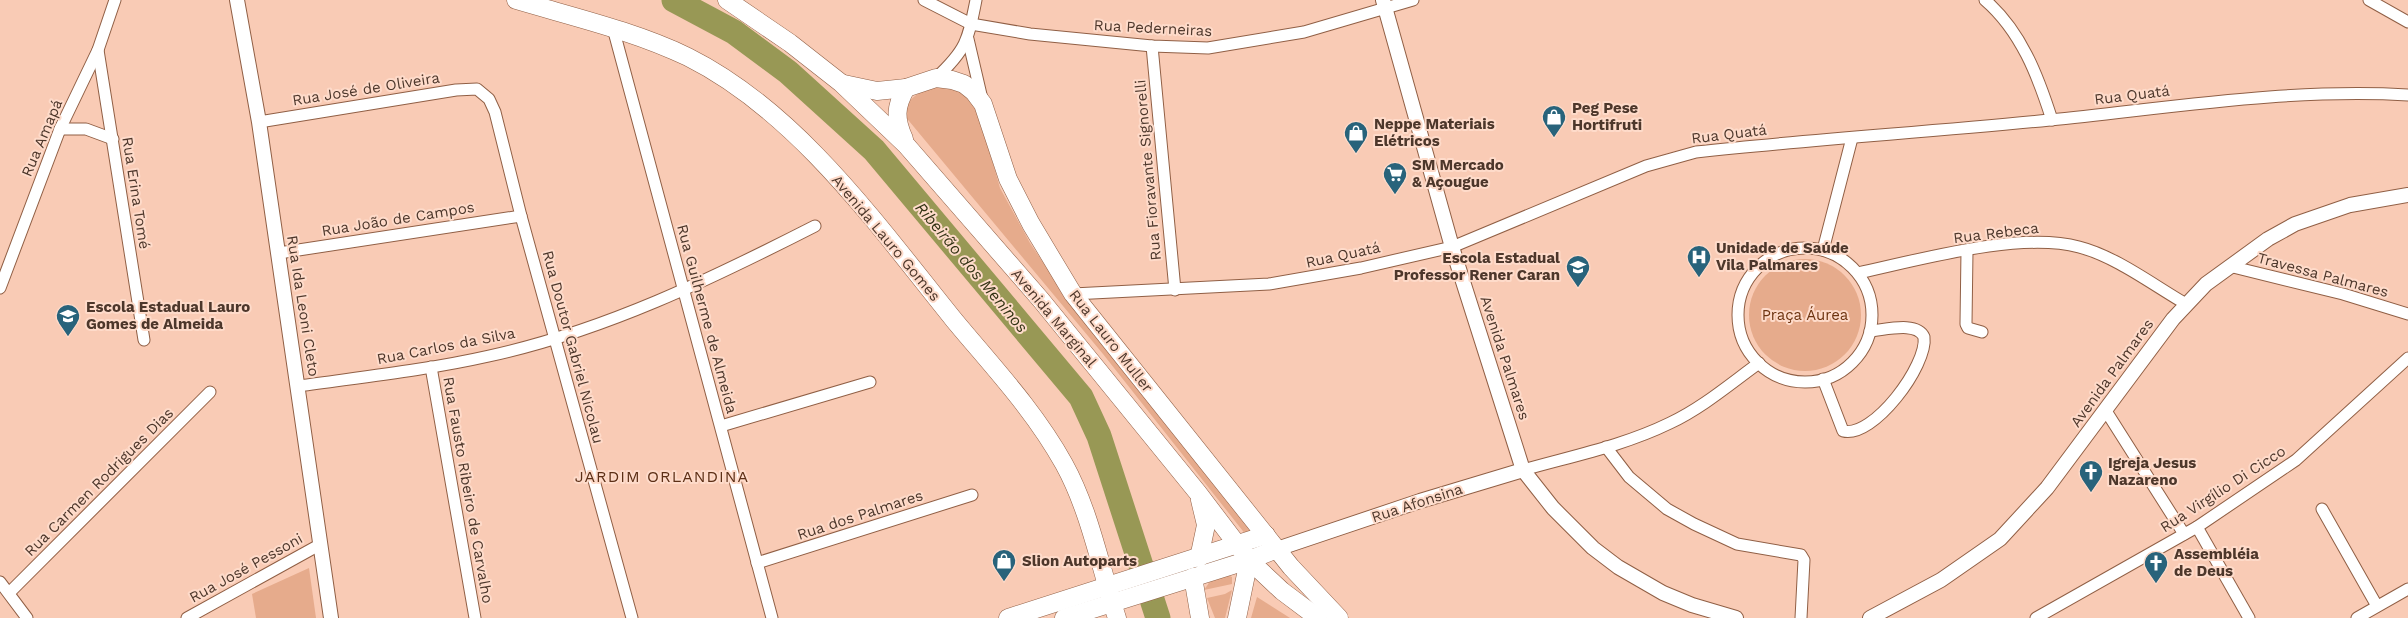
<svg xmlns="http://www.w3.org/2000/svg" width="2408" height="618" viewBox="0 0 2408 618" font-family="'Work Sans',sans-serif">
<style>
.green{fill:#e6ab8c}
.lines{fill:none;stroke-linecap:round;stroke-linejoin:round}
.river{stroke:#989855;stroke-width:25}
.minor-casing{stroke:#905f45;stroke-width:13}
.tertiary-casing{stroke:#905f45;stroke-width:16}
.primary-casing{stroke:#905f45;stroke-width:19}
.minor{stroke:#fff;stroke-width:11}
.tertiary{stroke:#fff;stroke-width:14}
.primary{stroke:#fff;stroke-width:18}
.labels{text-anchor:middle;stroke-width:4;stroke-linejoin:round;paint-order:stroke}
.street-label{font-size:15px;fill:#4d372b;stroke:#fedbca}
.poi-label{font-size:15px;font-weight:bold;fill:#4d372b;stroke:#fedbca;text-anchor:start}
.park-label{font-size:15px;fill:#6e3410;stroke:#fedbca}
.water-label{font-size:16px;font-style:italic;fill:#333314;stroke:#fedbca}
.neighbourhood-label{font-size:16px;letter-spacing:1px;fill:#5c2f16;stroke:#fedbca}
</style>
<rect width="100%" height="100%" fill="#f9cbb5"/>
<!-- green -->
<g class="green">
<path d="M937,85L954,86L971,96L978,111L1000,188L1030,243L1063,292L1252,532L1250,540L1103,354L904,115C906,96 922,92 937,85Z"/>
<circle cx="1805" cy="315" r="56"/>
<polygon points="309,568 316,618 256,618 252,594"/>
<polygon points="1228,575 1232,577 1232,584 1204,590 1211,580"/>
<polygon points="1232,590 1225,618 1215,618 1207,598 1225,594"/>
<polygon points="1257,597 1290,618 1251,618"/>
</g>
<g class="lines">
<!-- river -->
<polyline class="river" points="674,0 734,32 788,72 874,150 1081,397 1099,436 1158,618"/>
<!-- minor casing -->
<g class="minor-casing">
<g id="minor">
<polyline points="924,0 971,24 1030,34 1152,46 1208,48 1304,32 1413,0"/>
<path d="M1985,0C2021,31 2038,76 2052,120"/>
<polyline points="2369,0 2408,22"/>
<polyline points="613,28 772,618"/>
<polyline points="968,39 982,99"/>
<polyline points="1152,46 1175,290"/>
<polyline points="98,50 144,340"/>
<path d="M936,78C967,49 968,40 976,0"/>
<polyline points="259,122 456,90 477,89 489,99 495,112 521,216 632,618"/>
<polyline points="60,129 86,129 113,139"/>
<circle cx="1805" cy="315" r="67"/>
<polyline points="1823,250 1852,138"/>
<polyline points="1967,251 1966,324 1968,328 1982,332"/>
<polyline points="279,253 521,216"/>
<polyline points="2229,266 2343,294 2408,314"/>
<path d="M1858,273C1919,260 2019,231 2079,247C2115,256 2153,285 2186,304"/>
<polyline points="0,288 60,129 98,50 115,0"/>
<path d="M1073,294L1269,284L1361,268L1452,247L1646,166L1696,152C1814,139 1932,132 2050,120C2169,108 2288,88 2408,95"/>
<polyline points="431,367 475,618"/>
<path d="M1823,379L1843,431C1873,439 1928,365 1924,337C1917,321 1885,330 1870,331"/>
<path d="M299,386C362,377 427,370 489,356C604,331 711,279 815,226"/>
<polyline points="2106,411 2184,534"/>
<polyline points="721,426 870,382"/>
<polyline points="1606,447 1629,477 1667,509 1694,524 1737,544 1801,555 1804,560 1801,618"/>
<path d="M1523,470C1572,456 1623,446 1670,423C1702,408 1730,384 1759,363"/>
<polyline points="2322,509 2377,606"/>
<polyline points="2197,527 2249,618"/>
<polyline points="757,563 972,495"/>
<polyline points="0,582 27,618"/>
<polyline points="9,593 210,392"/>
<polyline points="187,618 321,544"/>
<polyline points="2036,618 2197,527 2296,460 2408,358"/>
<polyline points="2357,618 2408,589"/>
</g>
</g>
<!-- tertiary casing -->
<g class="tertiary-casing">
<g id="tertiary">
<polyline points="237,0 259,122 331,618"/>
<polyline points="1383,0 1452,247 1523,470 1553,508 1593,548 1618,567 1663,593 1692,605 1736,618"/>
<polyline points="1277,549 1420,501 1523,470"/>
<polyline points="1870,618 1941,580 2000,539 2047,488 2173,319 2206,284 2268,239 2295,224 2350,205 2408,195"/>
</g>
</g>
<!-- primary casing -->
<g class="primary-casing">
<g id="primary">
<path d="M516,0C573,17 634,31 688,57C798,112 878,226 954,320C993,367 1034,410 1064,464C1090,511 1100,567 1117,618"/>
<polyline points="727,0 790,43 841,83 907,146 1041,300 1198,493 1249,560 1282,591 1318,618"/>
<polyline points="844,84 877,91 906,88 936,78 952,80 964,84 974,92 983,104 1008,179 1031,224 1073,294 1291,567 1339,618"/>
<path d="M904,139C895,119 895,107 906,88"/>
<polyline points="1199,558 1206,525 1200,500"/>
<polyline points="1193,577 1200,618"/>
<polyline points="1008,618 1266,535"/>
<polyline points="1064,618 1249,560 1277,549"/>
<polyline points="1237,618 1249,560"/>
</g>
</g>
<!-- minor -->
<use href="#minor" class="minor"/>
<!-- tertiary -->
<use href="#tertiary" class="tertiary"/>
<!-- primary -->
<use href="#primary" class="primary"/>
</g>
<!-- icons -->
<defs>
<g id="shop-pin" transform="scale(1.25)"><path d="M0 17L-7.5 6A9.5 9.5 0 1 1 7.5 6Z" fill="#28637b" stroke="#fedbca"/><path d="M-5-2.5h2.3a2.7 3.5 0 0 1 5.4 0H5L5.5 6h-11ZM-1.5-2.5h3a1.5 2.3 0 0 0-3 0Z" fill="#fff"/></g>
<g id="supermarket-pin" transform="scale(1.25)"><path d="M0 17L-7.5 6A9.5 9.5 0 1 1 7.5 6Z" fill="#28637b" stroke="#fedbca"/><path d="M-6-5.5h2.5l.6 2H6L4.5 2H-2.5L-4.4-4H-6ZM-1.5 3.2a1.3 1.3 0 1 0 .1 0ZM3 3.2a1.3 1.3 0 1 0 .1 0Z" fill="#fff"/></g>
<g id="hospital-pin" transform="scale(1.25)"><path d="M0 17L-7.5 6A9.5 9.5 0 1 1 7.5 6Z" fill="#28637b" stroke="#fedbca"/><path d="M-5-5h3v3.5h4V-5h3V5h-3V1.5h-4V5h-3Z" fill="#fff"/></g>
<g id="school-pin" transform="scale(1.25)"><path d="M0 17L-7.5 6A9.5 9.5 0 1 1 7.5 6Z" fill="#28637b" stroke="#fedbca"/><path d="M0-5L7-2L0 1L-7-2ZM-4 1L0 2.5L4 1V4Q0 6-4 4Z" fill="#fff"/></g>
<g id="church-pin" transform="scale(1.25)"><path d="M0 17L-7.5 6A9.5 9.5 0 1 1 7.5 6Z" fill="#28637b" stroke="#fedbca"/><path d="M-1.2-6h2.4v3.5h3.3v2.4h-3.3V6h-2.4V-.1h-3.3v-2.4h3.3Z" fill="#fff"/></g>
</defs>
<g fill-rule="evenodd">
<use href="#shop-pin" x="1554" y="117"/>
<use href="#shop-pin" x="1356" y="133"/>
<use href="#supermarket-pin" x="1395" y="174"/>
<use href="#hospital-pin" x="1699" y="257"/>
<use href="#school-pin" x="1578" y="267"/>
<use href="#school-pin" x="68" y="316"/>
<use href="#church-pin" x="2091" y="472"/>
<use href="#shop-pin" x="1004" y="561"/>
<use href="#church-pin" x="2156" y="563"/>
</g>
<g class="labels">
<!-- street labels -->
<g class="street-label">
<text transform="translate(1153 28) rotate(3)" y="5">Rua Pederneiras</text>
<text transform="translate(366 89) rotate(-9)" y="5">Rua José de Oliveira</text>
<text transform="translate(2132 95) rotate(-7)" y="5">Rua Quatá</text>
<text transform="translate(1729 134) rotate(-7)" y="5">Rua Quatá</text>
<text transform="translate(42 138) rotate(-67)" y="5">Rua Amapá</text>
<text transform="translate(1148 170) rotate(-95)" y="5">Rua Fioravante Signorelli</text>
<text transform="translate(136 193) rotate(81)" y="5">Rua Erina Tomé</text>
<text transform="translate(398 219) rotate(-9)" y="5">Rua João de Campos</text>
<text transform="translate(1996 233) rotate(-7)" y="5">Rua Rebeca</text>
<text transform="translate(886 238) rotate(50)" y="5">Avenida Lauro Gomes</text>
<text transform="translate(1343 255) rotate(-12)" y="5">Rua Quatá</text>
<text transform="translate(2323 275) rotate(15)" y="5">Travessa Palmares</text>
<text transform="translate(303 306) rotate(81)" y="5">Rua Ida Leoni Cleto</text>
<text transform="translate(1054 318) rotate(50)" y="5">Avenida Marginal</text>
<text transform="translate(707 319) rotate(75)" y="5">Rua Guilherme de Almeida</text>
<text transform="translate(1111 341) rotate(52)" y="5">Rua Lauro Muller</text>
<text transform="translate(446 346) rotate(-11)" y="5">Rua Carlos da Silva</text>
<text transform="translate(573 347) rotate(75)" y="5">Rua Doutor Gabriel Nicolau</text>
<text transform="translate(1505 358) rotate(72)" y="5">Avenida Palmares</text>
<text transform="translate(2112 373) rotate(-54)" y="5">Avenida Palmares</text>
<text transform="translate(99 482) rotate(-45)" y="5">Rua Carmen Rodrigues Dias</text>
<text transform="translate(2223 489) rotate(-33)" y="5">Rua Virgílio Di Cicco</text>
<text transform="translate(468 490) rotate(80)" y="5">Rua Fausto Ribeiro de Carvalho</text>
<text transform="translate(1417 503) rotate(-18)" y="5">Rua Afonsina</text>
<text transform="translate(860 515) rotate(-18)" y="5">Rua dos Palmares</text>
<text transform="translate(246 568) rotate(-29)" y="5">Rua José Pessoni</text>
</g>
<!-- poi labels -->
<g class="poi-label">
<text x="1572" y="113">Peg Pese<tspan x="1572" dy="17">Hortifruti</tspan></text>
<text x="1374" y="129">Neppe Materiais<tspan x="1374" dy="17">Elétricos</tspan></text>
<text x="1412" y="170">SM Mercado<tspan x="1412" dy="17">&amp; Açougue</tspan></text>
<text x="1716" y="253">Unidade de Saúde<tspan x="1716" dy="17">Vila Palmares</tspan></text>
<text x="1560" y="263" text-anchor="end">Escola Estadual<tspan x="1560" dy="17">Professor Rener Caran</tspan></text>
<text x="86" y="312">Escola Estadual Lauro<tspan x="86" dy="17">Gomes de Almeida</tspan></text>
<text x="2108" y="468">Igreja Jesus<tspan x="2108" dy="17">Nazareno</tspan></text>
<text x="2174" y="559">Assembléia<tspan x="2174" dy="17">de Deus</tspan></text>
<text x="1022" y="566">Slion Autoparts</text>
</g>
<!-- park labels -->
<g class="park-label">
<text x="1805" y="320">Praça Áurea</text>
</g>
<!-- water labels -->
<g class="water-label">
<text transform="translate(972 267) rotate(50)" y="6">Ribeirão dos Meninos</text>
</g>
<!-- neighbourhood labels -->
<g class="neighbourhood-label">
<text x="662" y="482">JARDIM ORLANDINA</text>
</g>
</g>
</svg>
